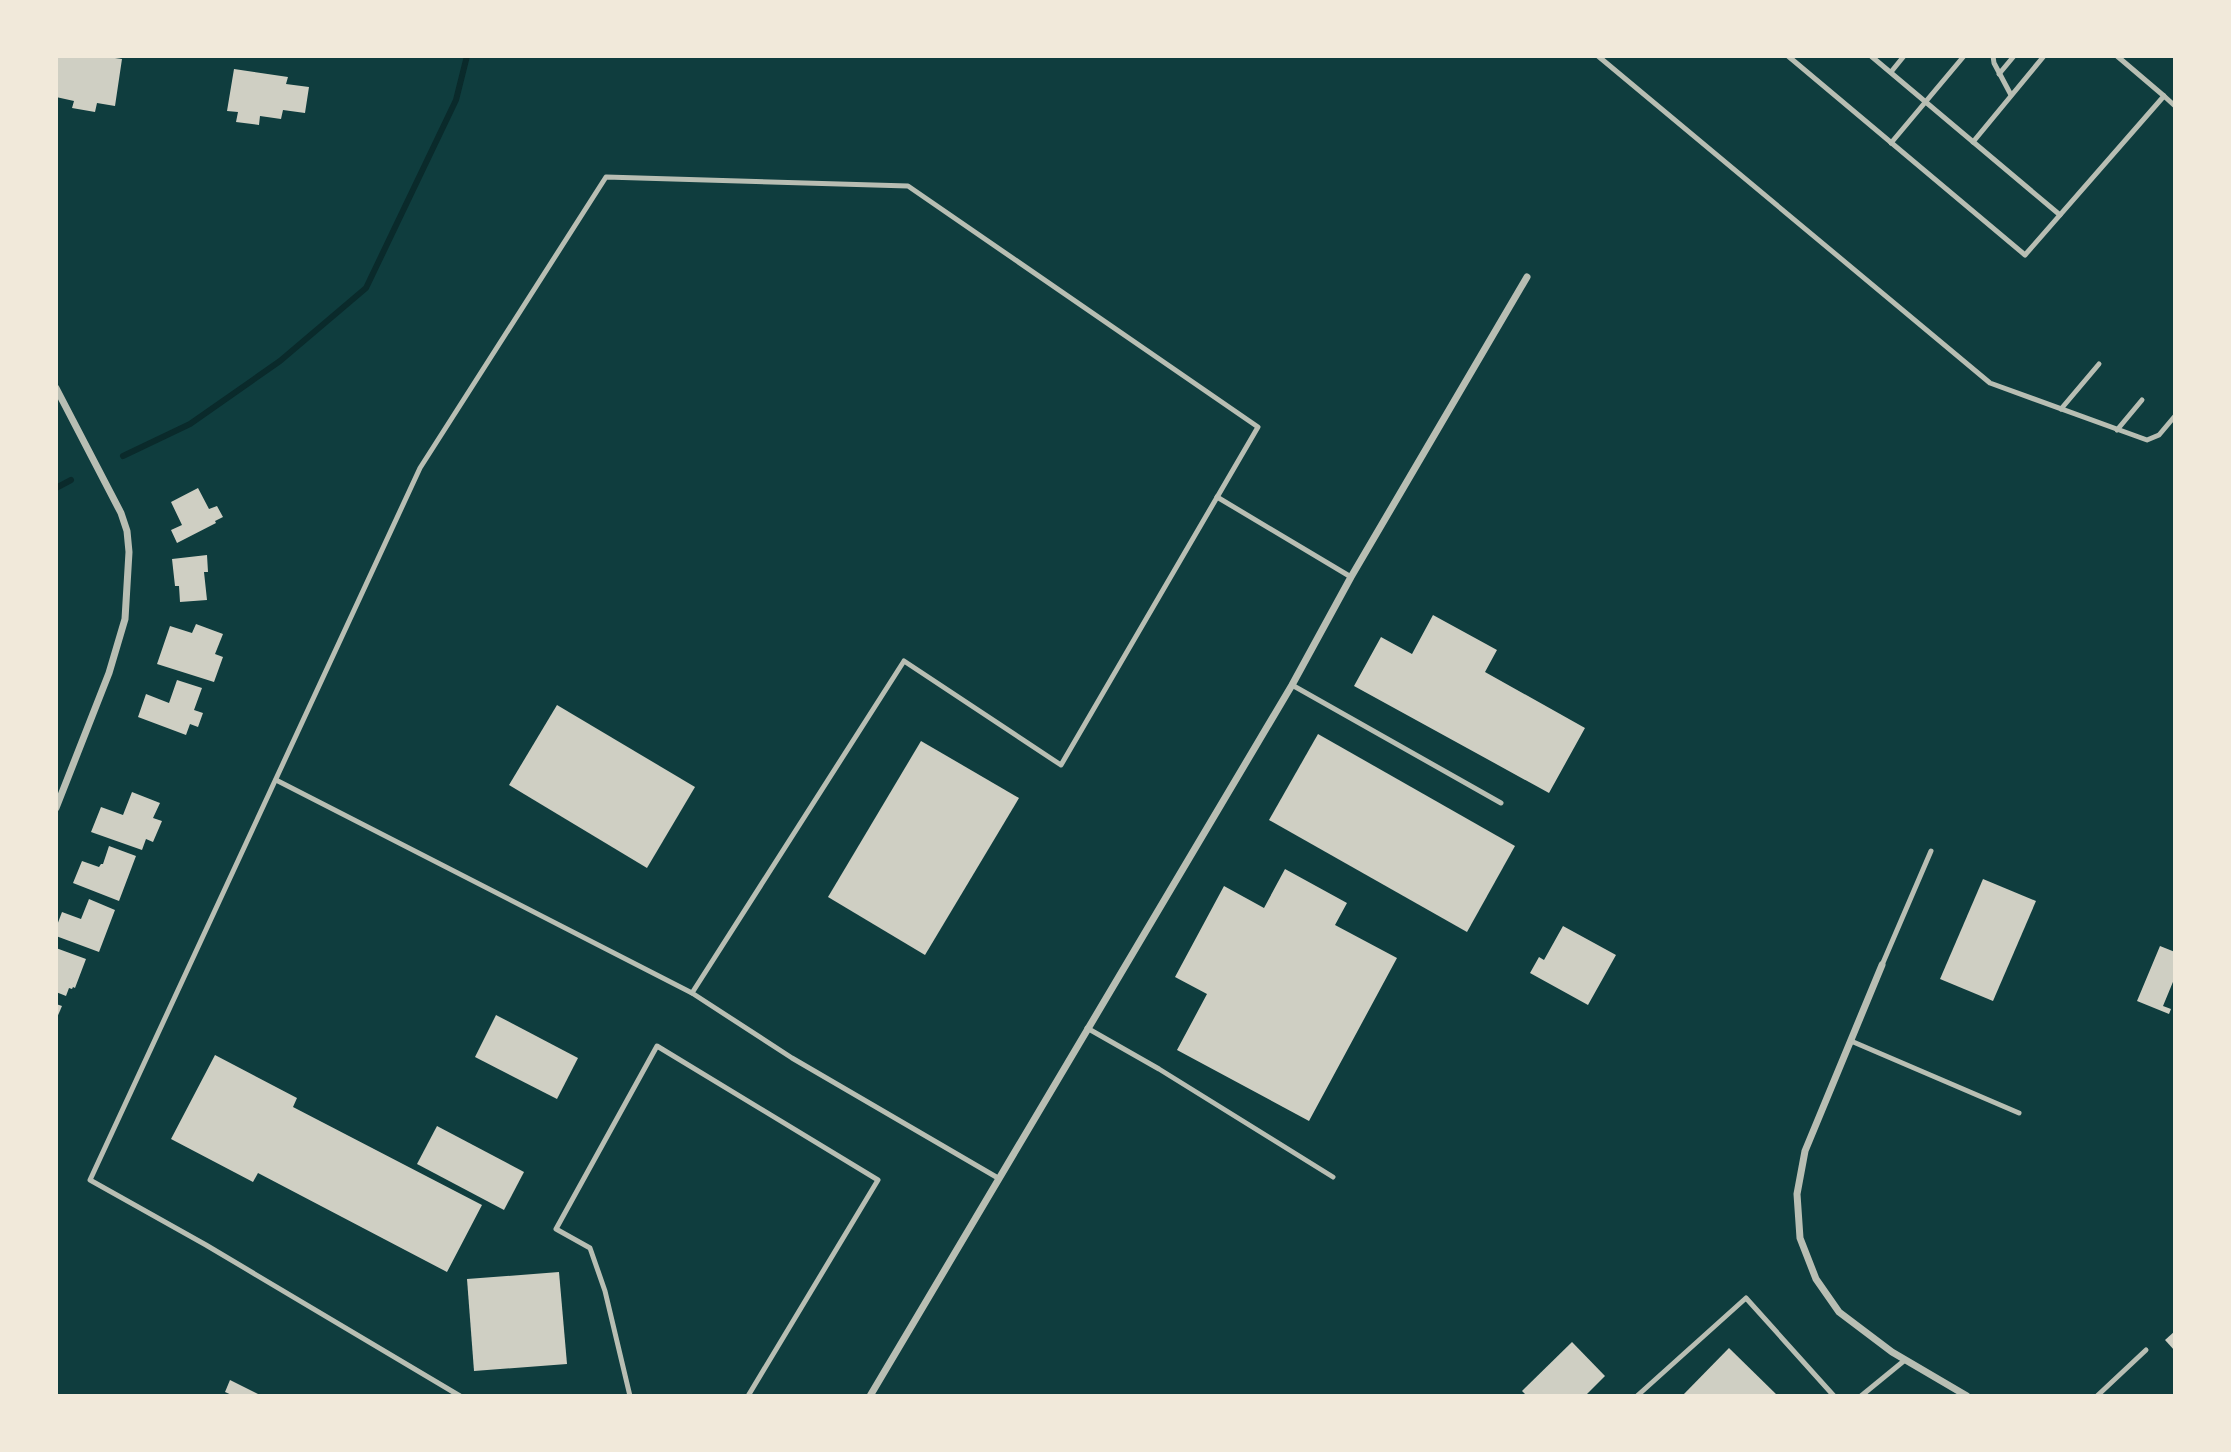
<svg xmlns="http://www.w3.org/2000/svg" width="2231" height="1452" viewBox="0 0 2231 1452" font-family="'Alegreya Sans',sans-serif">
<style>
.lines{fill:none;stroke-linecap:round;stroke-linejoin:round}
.stream{stroke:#0a2a2b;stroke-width:6}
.building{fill:#cfcfc3}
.service{stroke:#b8beb3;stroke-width:5}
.minor{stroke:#b8beb3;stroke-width:7}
</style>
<rect width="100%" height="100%" fill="#0f3d3e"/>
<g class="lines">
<!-- stream -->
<g class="stream">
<polyline points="123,456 190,424 280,361 366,288 456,100 467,56"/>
<polyline points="56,488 71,480"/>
</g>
</g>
<!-- building -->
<g class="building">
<polygon points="56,56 101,56 122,59 115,106 97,103 95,112 72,108 74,101 56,97"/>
<polygon points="234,69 288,77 286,84 309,87 305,113 283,110 281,119 260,116 259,125 236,122 238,112 227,111"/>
<polygon points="198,488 209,509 217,506 223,517 215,521 216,523 177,543 171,530 182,525 171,502"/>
<polygon points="207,555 208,572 204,572 207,600 180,602 179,586 175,586 172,559"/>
<polygon points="1433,615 1497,650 1485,672 1585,728 1549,793 1354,686 1381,637 1412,654"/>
<polygon points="196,624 223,634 215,654 223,657 214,682 157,664 170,626 192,633"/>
<polygon points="177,680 202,688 194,710 203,713 198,727 190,724 186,735 138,717 146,694 169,703"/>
<polygon points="557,705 695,787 647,868 509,785"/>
<polygon points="1318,734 1515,846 1467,932 1269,820"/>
<polygon points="921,741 1019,798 925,955 828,897"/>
<polygon points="132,792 160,803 153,818 162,821 153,842 146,839 142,850 91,832 101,807 123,815"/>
<polygon points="109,846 136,856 119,901 73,883 82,861 99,867 101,864 103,864"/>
<polygon points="1285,869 1347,903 1335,925 1397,958 1309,1121 1177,1050 1207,994 1175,977 1224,886 1264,908"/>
<polygon points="1983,879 2036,901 1993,1001 1940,979"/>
<polygon points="89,899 115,910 99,952 56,936 56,928 62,912 81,919"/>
<polygon points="1563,926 1616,955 1588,1005 1530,973 1539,957 1544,960"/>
<polygon points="2160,946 2175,952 2175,977 2163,1006 2171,1009 2169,1014 2137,1001"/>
<polygon points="56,948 86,959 75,988 73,987 72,989 69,988 66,996 56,992"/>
<polygon points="56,1004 62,1006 56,1020"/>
<polygon points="496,1015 578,1058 557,1099 475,1057"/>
<polygon points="215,1055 297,1098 293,1107 482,1205 447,1272 258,1173 253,1182 171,1139"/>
<polygon points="437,1126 524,1172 504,1210 417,1164"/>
<polygon points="559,1272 567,1364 474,1371 467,1279"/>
<polygon points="2175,1331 2175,1351 2165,1340"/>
<polygon points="1572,1342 1605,1376 1585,1396 1527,1396 1522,1391"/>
<polygon points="1729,1348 1778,1396 1682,1396"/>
<polygon points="230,1380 262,1396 234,1396 225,1392"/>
</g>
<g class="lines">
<!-- service -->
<g class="service">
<polyline points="1598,56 1990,383 2147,440 2159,435 2175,416"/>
<polyline points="1788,56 2025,255 2164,96 2175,106"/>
<polyline points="1871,56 2060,215"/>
<polyline points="1993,56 1994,63 2011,95"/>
<polyline points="2117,56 2164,96"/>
<polyline points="1891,72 1904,56"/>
<polyline points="1999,74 2014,56"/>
<polyline points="1973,142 2044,56"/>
<polyline points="1891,143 1964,56"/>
<polyline points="2061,409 2099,364"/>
<polyline points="2117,430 2142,400"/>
<polyline points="1217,497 1351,577"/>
<polyline points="1292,685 1501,803"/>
<polyline points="276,780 692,993"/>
<polyline points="1882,965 1931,851"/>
<polyline points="1087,1028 1159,1069 1333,1177"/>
<polyline points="1851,1041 2019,1113"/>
<polyline points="460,1396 206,1245 90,1180 420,468 606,177 908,186 1258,427 1061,765 904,661 692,993 792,1058 998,1178"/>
<polyline points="630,1396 605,1291 590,1248 556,1229 657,1046 878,1180 748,1396"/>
<polyline points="1637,1396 1746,1298 1834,1396"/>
<polyline points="1861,1396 1905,1360"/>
<polyline points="2097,1396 2146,1350"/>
</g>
<!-- minor -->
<g class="minor">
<polyline points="56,388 121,513 127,531 129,552 125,619 109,673 56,808"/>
<polyline points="1882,965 1805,1151 1797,1194 1800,1238 1816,1279 1839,1312 1892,1352 1967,1396"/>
<polyline points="870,1396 1292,685 1351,577 1527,277"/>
</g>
</g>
<!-- border -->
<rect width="2231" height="1452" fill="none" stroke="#f1e9da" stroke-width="116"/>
</svg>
